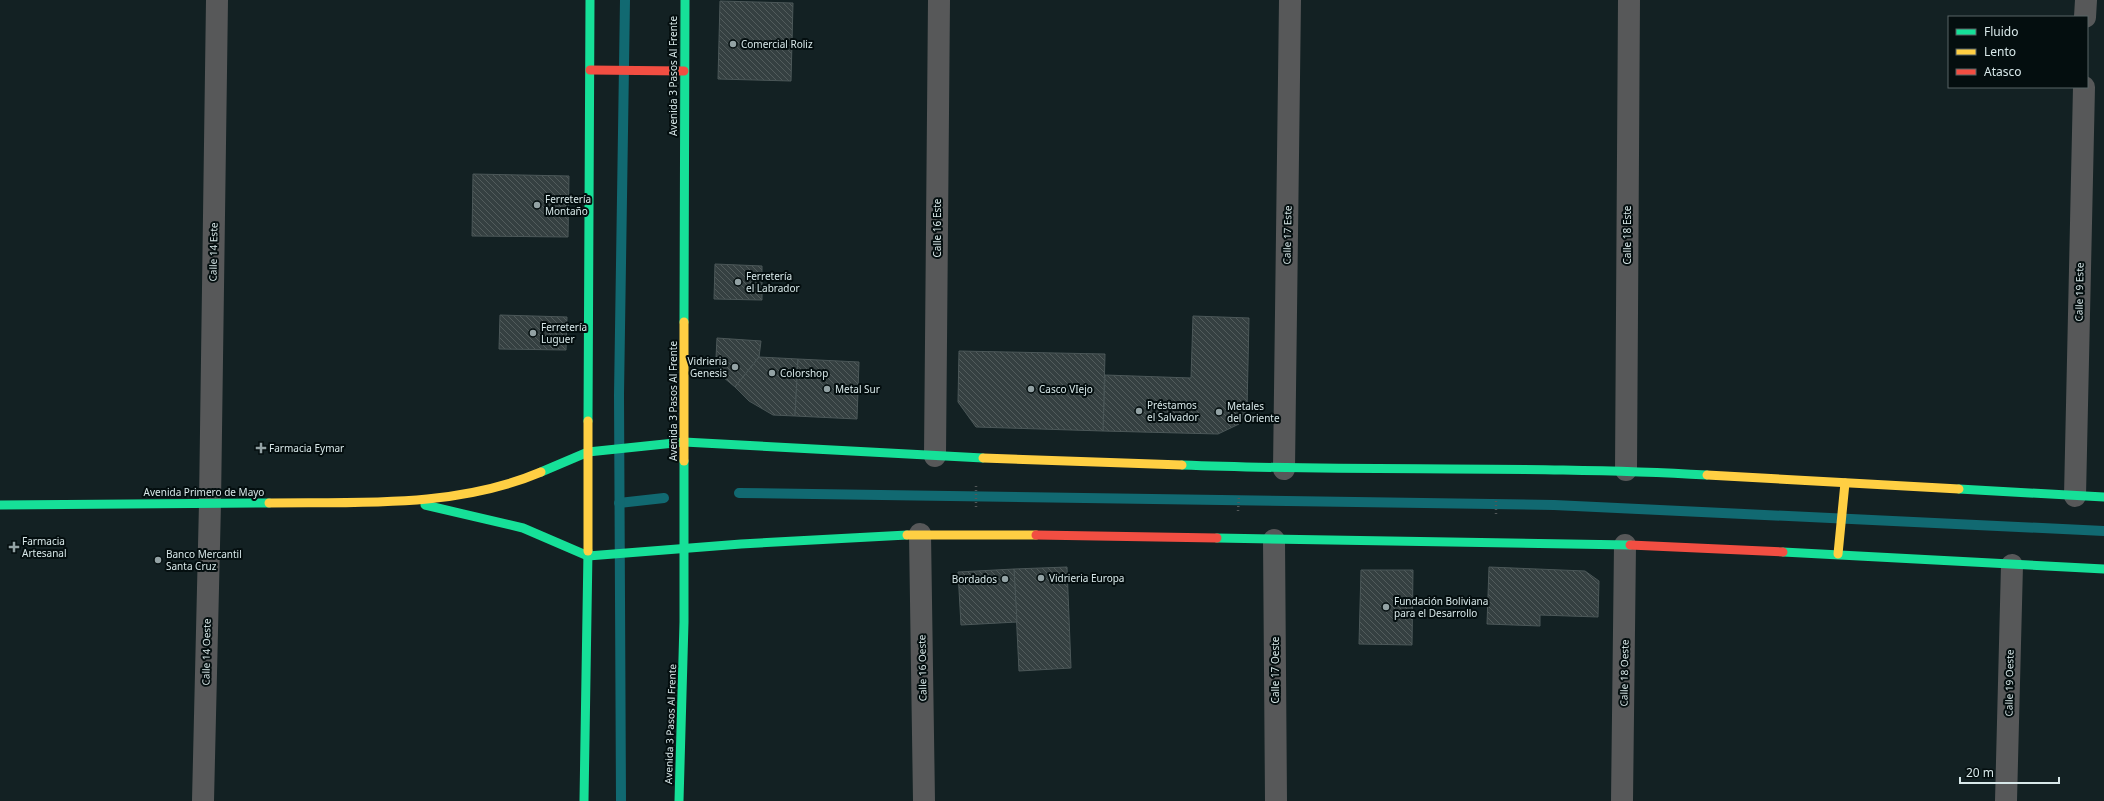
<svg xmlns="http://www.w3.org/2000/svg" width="2104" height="801" viewBox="0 0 2104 801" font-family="'Noto Sans',sans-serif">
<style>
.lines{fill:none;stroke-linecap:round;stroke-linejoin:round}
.stream{stroke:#116971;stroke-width:10}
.building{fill:url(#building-back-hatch);stroke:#4b5758}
.path{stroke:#525758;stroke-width:2.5;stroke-dasharray:1 3;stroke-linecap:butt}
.street{stroke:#575859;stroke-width:22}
.fast{stroke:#16e098;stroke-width:9}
.slow{stroke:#ffcf43;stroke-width:9}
.jam{stroke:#f24e42;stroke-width:9}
.poi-dot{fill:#93a2a4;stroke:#040e0f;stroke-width:1.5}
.labels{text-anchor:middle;stroke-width:4;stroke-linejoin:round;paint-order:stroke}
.poi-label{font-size:10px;fill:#d8e8e9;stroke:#040e0f;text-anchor:start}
.street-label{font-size:10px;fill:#d8e8e9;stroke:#040e0f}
</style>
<defs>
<pattern id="building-back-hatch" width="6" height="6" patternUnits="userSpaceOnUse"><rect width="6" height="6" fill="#354041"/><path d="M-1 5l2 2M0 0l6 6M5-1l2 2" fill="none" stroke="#525c5c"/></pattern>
</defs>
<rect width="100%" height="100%" fill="#132123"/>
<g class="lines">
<!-- stream -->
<g class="stream">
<polyline points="739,493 1554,505 2104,531"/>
<polyline points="619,503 664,498"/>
<polyline points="621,801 619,395 625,0"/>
</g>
</g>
<!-- building -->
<g class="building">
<polygon points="720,1 793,3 791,81 718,79"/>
<polygon points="473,174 569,176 568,237 472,236"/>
<polygon points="715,264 762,266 762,300 714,299"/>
<polygon points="500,315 567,317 566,350 499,349"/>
<polygon points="1193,316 1249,318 1247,409 1239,424 1218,434 1103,431 1105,375 1191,378"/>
<polygon points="717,338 761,341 759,357 735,387 723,377 716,358"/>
<polygon points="959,351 1105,354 1103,431 976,427 958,402"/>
<polygon points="759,357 798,359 795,416 773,415 749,401 735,387"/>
<polygon points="798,359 859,362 857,419 795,416"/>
<polygon points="1067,567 1071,668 1019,671 1014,569"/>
<polygon points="1489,567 1585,571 1599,581 1598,617 1540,615 1540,626 1487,624"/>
<polygon points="1014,569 1017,622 961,625 958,572"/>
<polygon points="1361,570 1413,570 1412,645 1359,644"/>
</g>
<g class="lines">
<!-- path -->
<g class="path">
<polyline points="976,507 976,486"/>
<polyline points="1238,511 1239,496"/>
<polyline points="1496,514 1496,499"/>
</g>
<!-- street -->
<g class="street">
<polyline points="2085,17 2086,0"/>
<polyline points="935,456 939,0"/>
<polyline points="1284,469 1290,0"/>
<polyline points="1626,470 1629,0"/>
<polyline points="2075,496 2084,87"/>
<polyline points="920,534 924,801"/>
<polyline points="1274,540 1276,801"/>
<polyline points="203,801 210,503 217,0"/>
<polyline points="1622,801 1625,545"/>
<polyline points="2006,801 2012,565"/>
</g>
<!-- fast -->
<g class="fast">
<polyline points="684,322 685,0"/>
<polyline points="588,421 590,0"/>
<path d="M1182,465C1357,472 1532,465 1707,475"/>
<polyline points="541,472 588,452 684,442 983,458"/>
<polyline points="1959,489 2104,497"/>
<polyline points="0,505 269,503"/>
<polyline points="425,505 523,528 588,556 741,544 907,535"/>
<polyline points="1217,538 1630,545"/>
<polyline points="1783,552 2104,569"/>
<polyline points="584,801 588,551"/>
<polyline points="679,801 684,622 684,461"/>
</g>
<!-- slow -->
<g class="slow">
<polyline points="983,458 1182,465"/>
<polyline points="684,461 684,322"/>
<polyline points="1707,475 1959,489"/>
<path d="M269,503C361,502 456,508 541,472"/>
<polyline points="907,535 1036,535"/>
<polyline points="588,551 588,421"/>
<polyline points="1838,554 1845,483"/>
</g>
<!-- jam -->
<g class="jam">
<polyline points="590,70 684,71"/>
<polyline points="1036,535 1217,538"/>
<polyline points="1630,545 1783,552"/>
</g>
</g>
<!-- markers -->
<g class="poi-dot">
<circle cx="733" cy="44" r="4"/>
<circle cx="537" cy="205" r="4"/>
<circle cx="738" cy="282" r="4"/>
<circle cx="533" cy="333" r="4"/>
<circle cx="735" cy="367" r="4"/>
<circle cx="772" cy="373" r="4"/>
<circle cx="827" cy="389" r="4"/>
<circle cx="1031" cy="389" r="4"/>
<circle cx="1139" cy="411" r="4"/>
<circle cx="1219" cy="412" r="4"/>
<path d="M259 442h4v4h4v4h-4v4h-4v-4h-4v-4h4z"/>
<path d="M12 541h4v4h4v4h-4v4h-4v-4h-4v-4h4z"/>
<circle cx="158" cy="560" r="4"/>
<circle cx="1041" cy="578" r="4"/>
<circle cx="1005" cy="579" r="4"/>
<circle cx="1386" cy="607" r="4"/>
</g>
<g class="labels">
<!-- poi labels -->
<g class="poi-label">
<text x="741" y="48">Comercial Roliz</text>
<text x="545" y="203">Ferretería<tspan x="545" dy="12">Montaño</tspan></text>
<text x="746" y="280">Ferretería<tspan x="746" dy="12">el Labrador</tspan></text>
<text x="541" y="331">Ferretería<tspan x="541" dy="12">Luguer</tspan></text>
<text x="727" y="365" text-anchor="end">Vidrieria<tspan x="727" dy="12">Genesis</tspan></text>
<text x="780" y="377">Colorshop</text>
<text x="835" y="393">Metal Sur</text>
<text x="1039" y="393">Casco VIejo</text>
<text x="1147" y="409">Préstamos<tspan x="1147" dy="12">el Salvador</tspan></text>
<text x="1227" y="410">Metales<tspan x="1227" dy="12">del Oriente</tspan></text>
<text x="269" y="452">Farmacia Eymar</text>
<text x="22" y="545">Farmacia<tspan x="22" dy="12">Artesanal</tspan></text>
<text x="166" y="558">Banco Mercantil<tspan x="166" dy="12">Santa Cruz</tspan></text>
<text x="1049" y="582">Vidrieria Europa</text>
<text x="997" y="583" text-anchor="end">Bordados</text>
<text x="1394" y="605">Fundación Boliviana<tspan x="1394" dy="12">para el Desarrollo</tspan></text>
</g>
<!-- street labels -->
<g class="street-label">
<text transform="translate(673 76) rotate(-90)" y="4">Avenida 3 Pasos Al Frente</text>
<text transform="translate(937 228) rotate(-90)" y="4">Calle 16 Este</text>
<text transform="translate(1287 235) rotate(-89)" y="4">Calle 17 Este</text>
<text transform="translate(1627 235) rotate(-90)" y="4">Calle 18 Este</text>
<text transform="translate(213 252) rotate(-89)" y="4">Calle 14 Este</text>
<text transform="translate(2079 292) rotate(-89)" y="4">Calle 19 Este</text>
<text transform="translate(673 401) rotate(-90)" y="4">Avenida 3 Pasos Al Frente</text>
<text x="204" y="496">Avenida Primero de Mayo</text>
<text transform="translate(206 652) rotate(-89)" y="4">Calle 14 Oeste</text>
<text transform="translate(922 668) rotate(-91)" y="4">Calle 16 Oeste</text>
<text transform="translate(1275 670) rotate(-90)" y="4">Calle 17 Oeste</text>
<text transform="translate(1624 673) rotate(-89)" y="4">Calle 18 Oeste</text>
<text transform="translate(2009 683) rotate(-89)" y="4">Calle 19 Oeste</text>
<text transform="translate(670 724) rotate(-88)" y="4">Avenida 3 Pasos Al Frente</text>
</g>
</g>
<!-- legend -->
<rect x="1948" y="16" width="140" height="72" fill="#040e0f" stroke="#596566"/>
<rect x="1956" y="29" width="20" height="6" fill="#16e098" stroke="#596566"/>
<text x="1984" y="36" font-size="12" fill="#d8e8e9">Fluido</text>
<rect x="1956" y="49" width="20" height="6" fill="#ffcf43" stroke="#596566"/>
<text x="1984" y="56" font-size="12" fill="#d8e8e9">Lento</text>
<rect x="1956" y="69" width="20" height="6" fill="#f24e42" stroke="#596566"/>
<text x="1984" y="76" font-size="12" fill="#d8e8e9">Atasco</text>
<!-- scale -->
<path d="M1960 777v6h99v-6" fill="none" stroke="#d8e8e9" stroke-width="2"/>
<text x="1966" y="777" font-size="12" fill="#d8e8e9" stroke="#040e0f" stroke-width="3" paint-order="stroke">20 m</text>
</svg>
